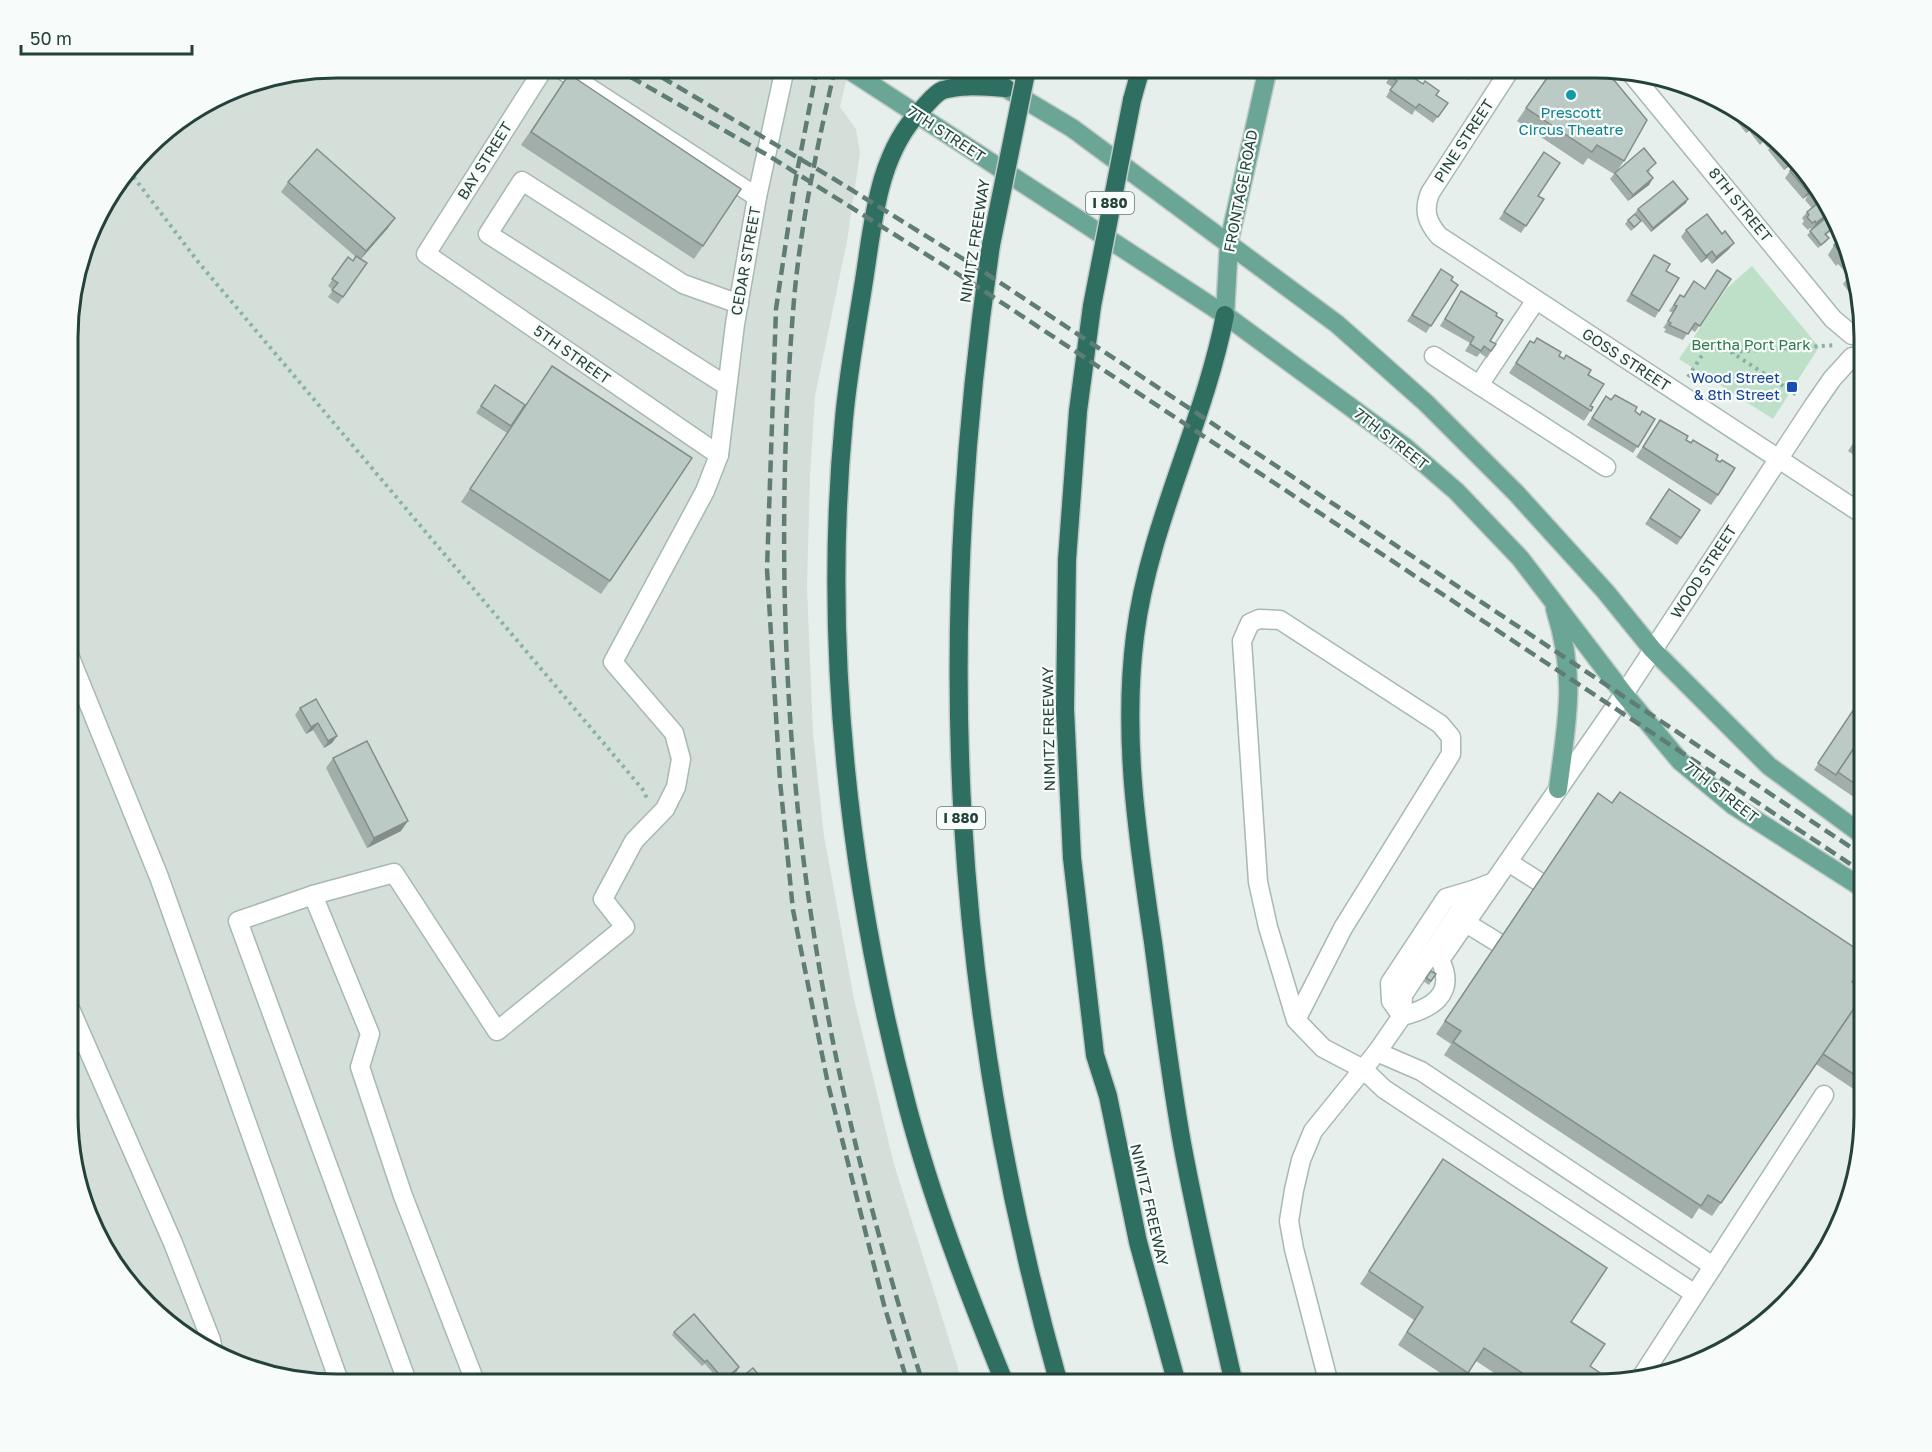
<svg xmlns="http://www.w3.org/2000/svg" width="1932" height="1452" viewBox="0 0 1932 1452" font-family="'Golos Text',sans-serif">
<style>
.built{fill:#d4dfda}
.green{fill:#bfe0c8}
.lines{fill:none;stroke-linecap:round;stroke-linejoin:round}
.minor-casing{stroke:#a8b8b2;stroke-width:21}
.major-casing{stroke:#c2cac8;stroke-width:21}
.highway-casing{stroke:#c2cac8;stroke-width:21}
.path{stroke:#86b3a5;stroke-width:4;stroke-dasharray:3 4.5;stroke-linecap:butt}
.minor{stroke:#fff;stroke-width:18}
.major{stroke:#6aa596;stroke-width:18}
.highway{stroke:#2f6f62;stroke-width:18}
.rail{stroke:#5f7d75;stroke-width:4.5;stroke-dasharray:12 6;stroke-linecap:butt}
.highway-bridge-casing{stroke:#c2cac8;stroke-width:21;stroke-linecap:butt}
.highway-bridge{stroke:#2f6f62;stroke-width:18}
.wall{fill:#a1aea9}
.shaded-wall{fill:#838d89}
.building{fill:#bbcac4;stroke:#838d89;stroke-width:1.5}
.culture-dot{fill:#0f9aa8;stroke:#f7fbf9;stroke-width:2}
.transit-dot{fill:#1a4fb4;stroke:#f7fbf9;stroke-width:2}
.labels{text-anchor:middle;stroke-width:4.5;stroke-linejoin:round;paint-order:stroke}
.shield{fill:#f7fbf9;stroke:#637a73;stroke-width:1.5}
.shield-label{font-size:14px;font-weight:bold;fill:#24423a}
.culture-label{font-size:15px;fill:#0d838f;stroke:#f7fbf9}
.street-label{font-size:15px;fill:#24423a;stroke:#f7fbf9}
.park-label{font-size:15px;fill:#2d7a4b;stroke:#f7fbf9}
.transit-label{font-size:15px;fill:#164399;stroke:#f7fbf9;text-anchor:end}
.rim{fill:none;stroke:#24423a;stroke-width:3}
</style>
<rect width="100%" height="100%" fill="#e6efeb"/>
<!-- built -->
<polygon class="built" points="337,68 849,68 840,107 856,129 860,153 847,241 815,396 810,476 807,588 813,733 824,836 854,999 894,1164 963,1384 320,1384 234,1364 160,1318 95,1234 68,1133 70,302 103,203 160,134 250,82"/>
<!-- green -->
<polygon class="green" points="1752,266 1819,347 1773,419 1679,359 1727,288"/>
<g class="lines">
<!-- minor casing -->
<g class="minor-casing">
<g id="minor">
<polyline points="544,68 426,254 719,455"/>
<polyline points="559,68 757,197"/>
<path d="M1511,68L1430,193C1423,211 1427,222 1439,236L1864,515"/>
<polyline points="1631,73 1833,319 1852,335"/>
<polyline points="1434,356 1606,467"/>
<polyline points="1479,385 1536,300"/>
<polyline points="727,386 488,234 522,181 683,284 739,304"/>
<polyline points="69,655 159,877 340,1384"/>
<polyline points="1508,862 1538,881"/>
<polyline points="313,895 238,921 408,1384"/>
<polyline points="1466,923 1497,942"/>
<polyline points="68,1004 173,1243 211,1340 213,1351"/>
<polyline points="1401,1015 1391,1001 1390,983 1446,898 1473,890"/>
<polyline points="1402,1016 1403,995 1473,890 1494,882"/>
<polyline points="1296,1020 1268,927 1258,882 1242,641 1250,623 1259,619 1280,620 1440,724 1451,737 1451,754 1343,928 1296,1020 1323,1048 1363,1069 1384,1089 1695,1294"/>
<polyline points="1377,1052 1421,1071 1713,1266"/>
<polyline points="1644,1373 1824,1095"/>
<polyline points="476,1384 403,1196 360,1067 370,1034 313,895 394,873 497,1031 625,927 603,899 634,841 665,809 676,787 681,759 674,733 613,662 705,491 719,455 735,324 757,197 785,68"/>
<path d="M1329,1384L1294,1249L1289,1221L1294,1190L1301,1160L1313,1131L1377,1052L1402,1016C1431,1009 1457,994 1440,960L1624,694L1814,405L1832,379L1852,357"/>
</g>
</g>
<!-- major casing -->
<g class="major-casing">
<g id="major">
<polyline points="846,68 1225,315 1405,447 1456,491 1520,558 1624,694 1680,761 1734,806 1864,889"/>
<polyline points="972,68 1072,128 1337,324 1426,403 1516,493 1605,591 1653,650 1769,766 1864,836"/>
<polyline points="1225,315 1229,242 1268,68"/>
<path d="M1555,609C1577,678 1567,720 1558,789"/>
</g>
</g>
<!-- highway casing -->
<g class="highway-casing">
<g id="highway">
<polyline points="1132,100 1141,68"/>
<path d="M991,245C933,638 951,1001 1059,1384"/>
<polyline points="1092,306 1078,411 1067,560 1065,709 1072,858 1095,1055 1108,1096 1138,1242 1177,1384"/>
<path d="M1225,315C1204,424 1149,524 1135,636C1122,739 1138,840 1153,942C1162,1009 1170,1076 1182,1143C1197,1224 1216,1304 1234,1384"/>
<path d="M1005,1384C968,1293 932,1200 907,1105C849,884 822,647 844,419C848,375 856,331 863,287C873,227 876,155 922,109C928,103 935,93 943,90C962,84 986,87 1006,88"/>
</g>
</g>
<!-- path -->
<g class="path">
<polyline points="129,171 199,263 644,791 647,799"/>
<polyline points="1732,352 1835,345"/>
<polyline points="1688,377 1708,346 1731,352 1797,395"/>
</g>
<!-- minor -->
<use href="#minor" class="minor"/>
<!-- major -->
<use href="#major" class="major"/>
<!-- highway -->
<use href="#highway" class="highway"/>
<!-- rail -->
<g class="rail">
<polyline points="615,68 769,156 972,283 1864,873"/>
<polyline points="646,68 834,179 981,270 1864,856"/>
<polyline points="817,68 794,188 776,309 767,569 780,781 793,910 828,1084 884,1305 908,1384"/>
<path d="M835,68C817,148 799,230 793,312C777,514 782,727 813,928C836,1082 876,1236 923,1384"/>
</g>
<!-- highway-bridge casing -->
<g class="highway-bridge-casing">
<g id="highway-bridge">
<polyline points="991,245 1027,68"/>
<polyline points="1092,306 1132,100"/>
</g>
</g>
<!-- highway-bridge -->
<use href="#highway-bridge" class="highway-bridge"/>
</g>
<!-- wall -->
<g class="wall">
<polygon points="1396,68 1448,103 1433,123 1415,110 1412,115 1386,97 1392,87 1386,83"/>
<polygon points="1450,68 1476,68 1468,80"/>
<polygon points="1554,68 1624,161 1617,171 1651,170 1648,172 1653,178 1649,185 1628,201 1610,179 1614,174 1588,158 1583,165 1517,121"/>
<polygon points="569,74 703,246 694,259 521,145"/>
<polygon points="1734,110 1772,134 1794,162 1784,170 1768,150 1771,146 1768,148 1763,142 1760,145 1750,132 1754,127 1746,133 1731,114"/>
<polygon points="1544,152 1538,196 1544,199 1521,233 1499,219"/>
<polygon points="1797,166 1828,216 1836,225 1834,229 1826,235 1829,238 1826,242 1818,248 1807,235 1812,230 1810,228 1808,230 1802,224 1804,221 1802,218 1807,212 1812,208 1805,200 1809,194 1803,199 1785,178 1790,171"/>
<polygon points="288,182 388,228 361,259 367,263 338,304 328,297 333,290 328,286 348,257 353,261 356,257 281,192"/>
<polygon points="1686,203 1651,232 1635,213 1638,209"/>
<polygon points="1628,220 1639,224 1631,231 1625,224"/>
<polygon points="1686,230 1729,249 1712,264 1707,258 1701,263 1681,237"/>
<polygon points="1842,239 1857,303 1843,284 1849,276 1838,264 1836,266 1828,255 1834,245"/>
<polygon points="1654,255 1666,271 1659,311 1655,318 1626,301"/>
<polygon points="1441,269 1451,280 1458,285 1426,333 1407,321"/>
<polygon points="1731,279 1695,332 1690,329 1683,340 1664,332 1666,329 1663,328 1673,313 1669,311 1680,295 1683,297"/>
<polygon points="1461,291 1496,316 1490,341 1496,344 1487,358 1480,353 1477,357 1465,351 1470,343 1440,326"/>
<polygon points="1530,341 1559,356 1588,375 1590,406 1593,407 1584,421 1509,373"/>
<polygon points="495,385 610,581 601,594 461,502 511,427 507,433 476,413"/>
<polygon points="1606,396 1635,411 1640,415 1655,419 1633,453 1587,425"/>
<polygon points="1660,420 1686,440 1716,460 1718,495 1711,505 1636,457"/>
<polygon points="1864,427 1864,462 1848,451"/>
<polygon points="1669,489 1700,510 1677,545 1645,524"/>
<polygon points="1864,694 1864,804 1814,770"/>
<polygon points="300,708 337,736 332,743 324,748 313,730 306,734 295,715"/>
<polygon points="333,758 401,831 367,848 326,768"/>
<polygon points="1598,793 1852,982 1864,989 1864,1096 1816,1064 1820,1059 1712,1216 1699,1208 1692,1219 1444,1055 1451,1044 1436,1034"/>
<polygon points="1431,971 1436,974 1429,985 1423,981"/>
<polygon points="1434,1172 1571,1322 1590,1366 1595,1384 1511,1384 1476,1361 1460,1384 1457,1384 1398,1345 1414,1320 1360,1284"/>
<polygon points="674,1332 737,1371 722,1383 705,1364 702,1366 672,1335"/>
</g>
<!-- shaded-wall -->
<g class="shaded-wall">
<polygon points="1755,123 1757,125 1746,133 1751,127"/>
<polygon points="1792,160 1794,162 1784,170 1789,163"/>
<polygon points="1653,178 1649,185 1628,201 1633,195"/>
<polygon points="1813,188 1815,190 1803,199 1808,192"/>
<polygon points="1688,199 1686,203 1651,232 1653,228"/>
<polygon points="1831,211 1833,213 1812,230 1816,223"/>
<polygon points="395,218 388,228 359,261 366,251"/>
<polygon points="1734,243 1729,249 1712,264 1716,257"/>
<polygon points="1712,251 1707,258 1701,263 1706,256"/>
<polygon points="318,723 313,730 306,734 311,727"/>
<polygon points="337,736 332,743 324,748 328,741"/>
<polygon points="408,821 401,831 367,848 374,838"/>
<polygon points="739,1367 737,1371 722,1383 724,1380"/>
</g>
<!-- building -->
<g class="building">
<polygon points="1396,68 1399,68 1423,84 1425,81 1439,91 1436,95 1448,103 1438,117 1419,104 1416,108 1390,90 1397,81 1390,76"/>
<polygon points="1554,68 1604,68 1647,120 1624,161 1597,145 1592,152 1526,108"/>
<polygon points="569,74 741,189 703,246 531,132"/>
<polygon points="1742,115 1755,123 1751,127"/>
<polygon points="1756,124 1772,134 1776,139 1773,142 1768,136 1765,138 1755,125"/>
<polygon points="1777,140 1792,160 1789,163 1773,144"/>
<polygon points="1644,148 1656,163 1647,171 1653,178 1633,195 1615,173"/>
<polygon points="317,149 395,218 366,251 288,182"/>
<polygon points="1544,152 1560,163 1538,196 1544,199 1526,226 1504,212"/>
<polygon points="1797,166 1813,188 1808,192 1790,171"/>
<polygon points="1673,181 1688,199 1653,228 1638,209"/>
<polygon points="1815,189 1831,211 1816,223 1815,221 1812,223 1807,217 1809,215 1807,212 1818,203 1810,193"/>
<polygon points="1635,214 1641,221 1634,227 1628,220"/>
<polygon points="1707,214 1722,234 1725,231 1734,243 1716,257 1712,251 1706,256 1686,230"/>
<polygon points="1828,216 1836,225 1825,234 1829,238 1821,245 1810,231"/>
<polygon points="1842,239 1845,254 1843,256 1834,245"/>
<polygon points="1654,255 1670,264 1666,271 1679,278 1659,311 1631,294"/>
<polygon points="356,256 367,263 343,297 332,290 338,283 332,279 348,257 353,261"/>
<polygon points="1441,269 1453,277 1451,280 1458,285 1431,326 1412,315"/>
<polygon points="1717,270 1731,279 1700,326 1695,323 1688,334 1669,325 1671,323 1668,321 1677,306 1674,305 1680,295 1684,297 1694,281 1705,289"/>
<polygon points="1461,291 1497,313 1496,316 1503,320 1490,341 1496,344 1491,351 1484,346 1481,351 1470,344 1474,337 1445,319"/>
<polygon points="1537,338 1561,352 1559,356 1564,359 1566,355 1591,370 1588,375 1604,384 1590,406 1593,407 1591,411 1516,363 1530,341 1534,343"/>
<polygon points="552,366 692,458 610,581 470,489"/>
<polygon points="495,385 525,405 511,426 481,406"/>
<polygon points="1615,395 1637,407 1635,411 1640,415 1642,411 1655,419 1638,447 1592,418 1606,396 1611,400"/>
<polygon points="1660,420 1688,436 1686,440 1691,443 1693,440 1718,455 1716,460 1720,462 1722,460 1735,468 1718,495 1643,447"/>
<polygon points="1864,427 1864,448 1855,441"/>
<polygon points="1669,489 1700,510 1681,538 1650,518"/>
<polygon points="1864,694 1864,733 1836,775 1818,763"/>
<polygon points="316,699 337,736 328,741 318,723 311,727 300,708"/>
<polygon points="1864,733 1864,790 1838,772"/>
<polygon points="367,741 408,821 374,838 333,758"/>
<polygon points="1620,792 1864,954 1864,964 1852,982 1864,989 1864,994 1721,1203 1708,1195 1701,1206 1453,1042 1461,1031 1445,1021 1598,793 1612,803"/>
<polygon points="1431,971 1436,974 1431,981 1426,978"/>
<polygon points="1864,994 1864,1081 1823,1054"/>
<polygon points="1443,1159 1607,1268 1571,1322 1605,1344 1590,1366 1612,1381 1595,1384 1522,1384 1527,1376 1484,1348 1468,1373 1407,1332 1423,1307 1369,1271"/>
<polygon points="1846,1210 1844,1218 1798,1292 1782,1305"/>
<polygon points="694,1314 739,1367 724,1380 707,1360 705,1362 674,1332"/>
<polygon points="753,1368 766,1384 733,1384"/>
<polygon points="1412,1374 1428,1384 1404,1384"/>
</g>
<!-- markers -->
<circle class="culture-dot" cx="1571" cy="95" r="6"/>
<rect class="transit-dot" x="1786" y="381" width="12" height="12" rx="3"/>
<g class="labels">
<!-- shield labels -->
<g class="shield">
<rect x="1086" y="192" width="48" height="22" rx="4.5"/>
<rect x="937" y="807" width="48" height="22" rx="4.5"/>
</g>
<g class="shield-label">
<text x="1110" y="208">I 880</text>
<text x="961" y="823">I 880</text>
</g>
<!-- culture labels -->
<g class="culture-label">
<text x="1571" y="118">Prescott<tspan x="1571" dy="17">Circus Theatre</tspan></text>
</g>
<!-- street labels -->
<g class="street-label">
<text transform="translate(946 134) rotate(33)" y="5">7TH STREET</text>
<text transform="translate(1464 141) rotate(-57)" y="5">PINE STREET</text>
<text transform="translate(485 161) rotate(-58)" y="5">BAY STREET</text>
<text transform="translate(1241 191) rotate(-79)" y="5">FRONTAGE ROAD</text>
<text transform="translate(1740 205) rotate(51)" y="5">8TH STREET</text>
<text transform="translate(975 241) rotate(-81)" y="5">NIMITZ FREEWAY</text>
<text transform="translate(746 261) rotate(-80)" y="5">CEDAR STREET</text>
<text transform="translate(572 355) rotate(35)" y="5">5TH STREET</text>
<text transform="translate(1626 360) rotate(33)" y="5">GOSS STREET</text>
<text transform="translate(1391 439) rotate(38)" y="5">7TH STREET</text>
<text transform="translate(1704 572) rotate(-57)" y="5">WOOD STREET</text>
<text transform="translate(1049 729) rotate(-91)" y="5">NIMITZ FREEWAY</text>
<text transform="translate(1721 792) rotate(38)" y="5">7TH STREET</text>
<text transform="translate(1149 1205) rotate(77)" y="5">NIMITZ FREEWAY</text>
</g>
<!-- park labels -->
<g class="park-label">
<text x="1751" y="350">Bertha Port Park</text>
</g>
<!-- transit labels -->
<g class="transit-label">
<text x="1780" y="383">Wood Street<tspan x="1780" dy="17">&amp; 8th Street</tspan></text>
</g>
</g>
<!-- crop -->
<path d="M0 0H1932V1452H0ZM337 78H1595A259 259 0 0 1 1854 337V1115A259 259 0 0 1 1595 1374H337A259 259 0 0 1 78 1115V337A259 259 0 0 1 337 78Z" fill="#f7fbf9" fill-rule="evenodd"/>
<path class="rim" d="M337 78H1595A259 259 0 0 1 1854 337V1115A259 259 0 0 1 1595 1374H337A259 259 0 0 1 78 1115V337A259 259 0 0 1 337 78Z"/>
<!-- scale -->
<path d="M21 45v9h171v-9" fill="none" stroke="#24423a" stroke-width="3"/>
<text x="30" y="45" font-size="18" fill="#24423a" stroke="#f7fbf9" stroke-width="4.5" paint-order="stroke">50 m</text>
</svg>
